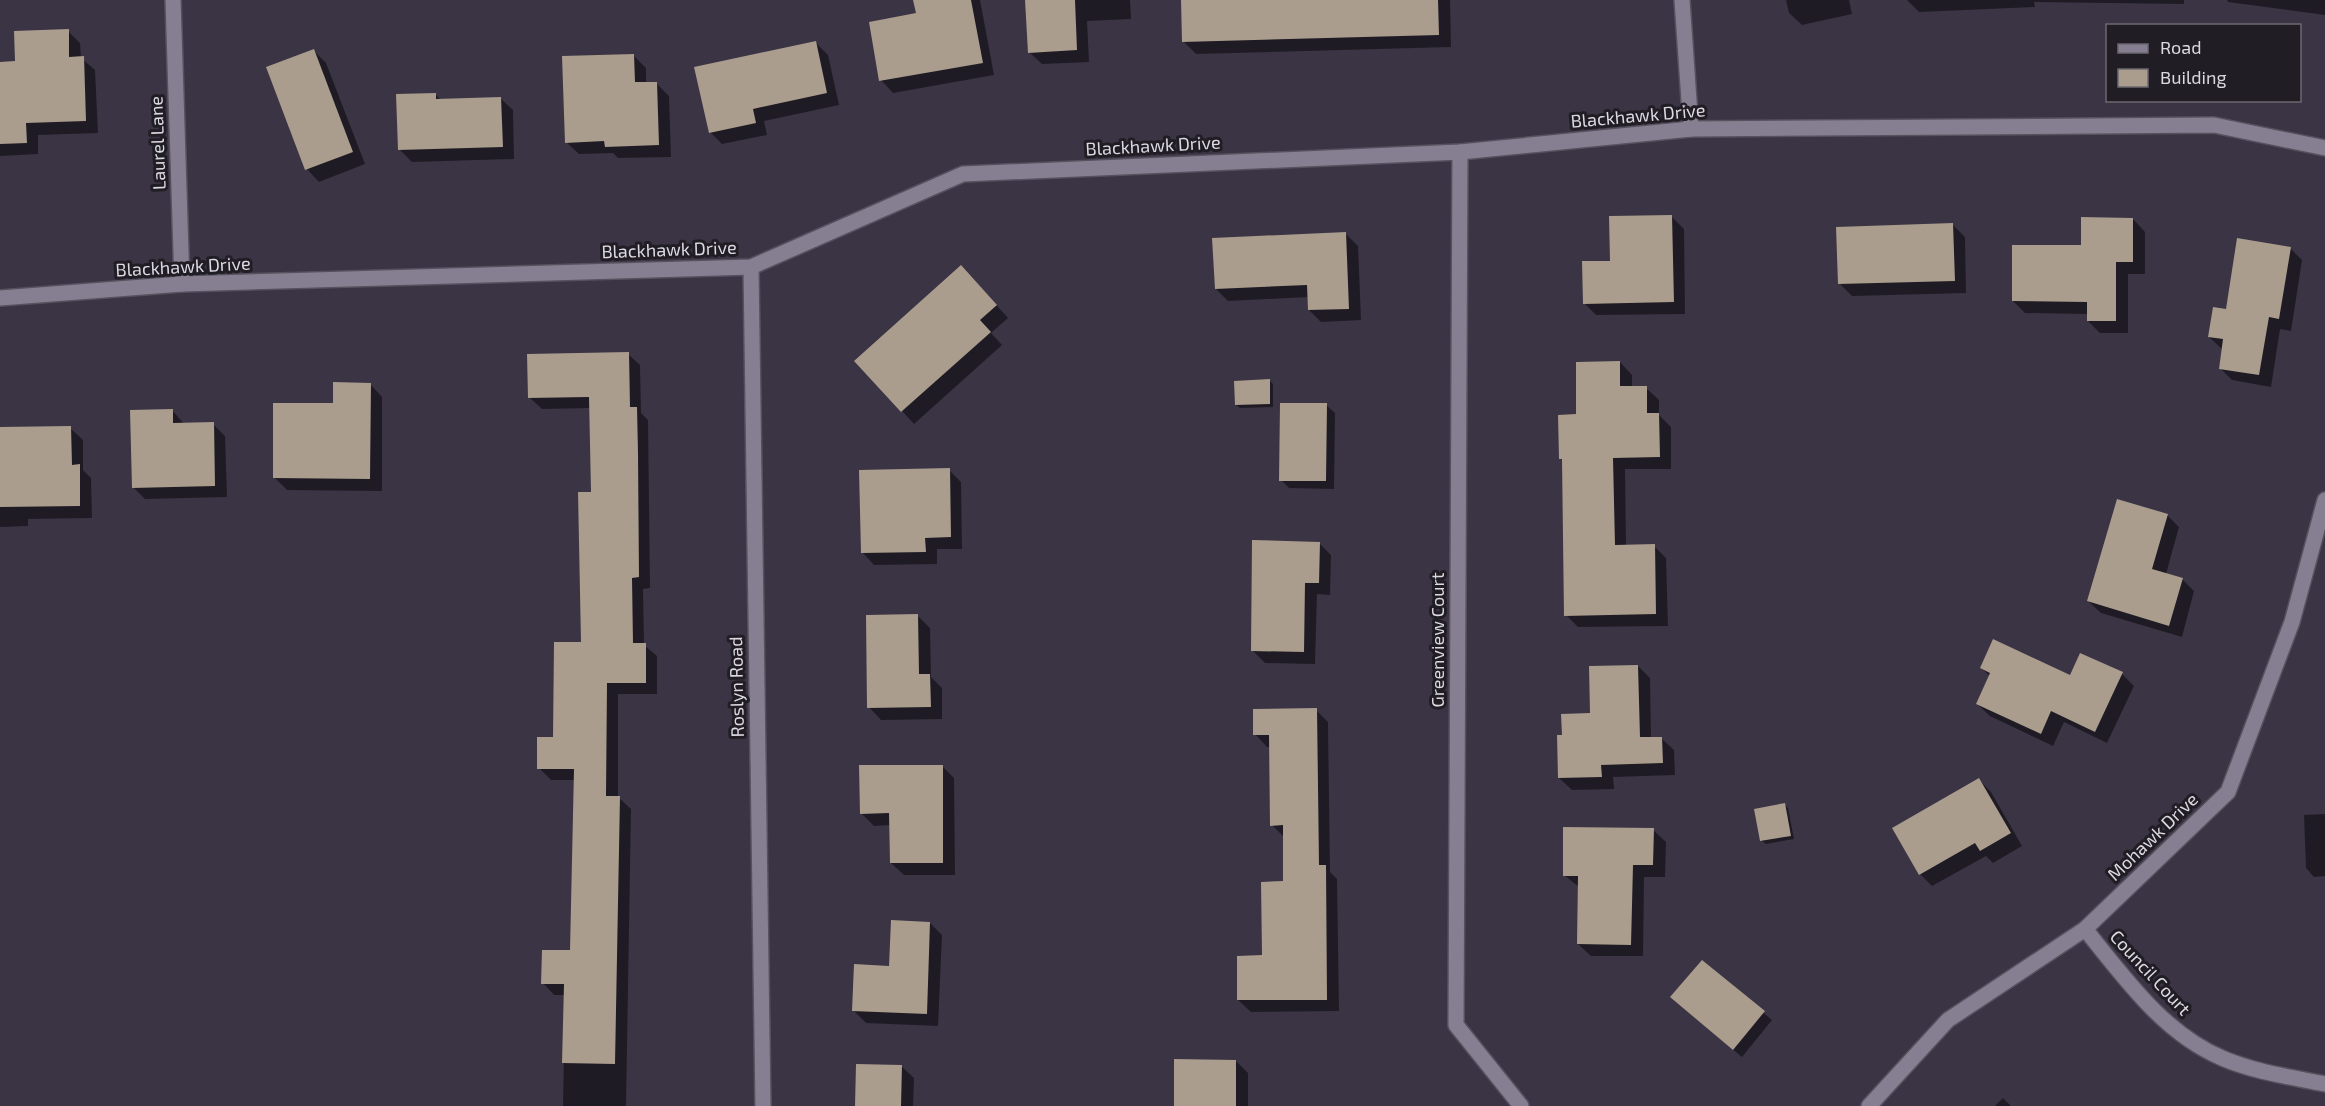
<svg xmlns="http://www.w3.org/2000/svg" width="2325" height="1106" viewBox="0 0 2325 1106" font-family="'Exo 2',sans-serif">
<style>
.shadow{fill:#0007}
.building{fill:#aa9d8d}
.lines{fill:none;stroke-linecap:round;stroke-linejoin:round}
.minor-casing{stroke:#55515e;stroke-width:18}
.minor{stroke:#867f91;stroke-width:15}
.labels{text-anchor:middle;stroke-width:6;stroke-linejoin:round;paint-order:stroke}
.street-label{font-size:18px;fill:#dcd9e3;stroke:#201d24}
</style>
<rect width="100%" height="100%" fill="#3a3444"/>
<!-- shadow -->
<g class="shadow">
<polygon points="915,0 980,0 994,75 893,93 881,80 917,14"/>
<polygon points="1027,0 1130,0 1131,19 1087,21 1089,62 1042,64 1029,52"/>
<polygon points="1183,0 1450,0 1451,47 1196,54 1184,42"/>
<polygon points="1786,0 1849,0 1852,14 1802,25 1789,13"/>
<polygon points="1907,0 2184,0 2184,4 2034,2 2035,7 1919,12"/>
<polygon points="2227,0 2325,0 2325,15 2228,2"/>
<polygon points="68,31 80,43 81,58 95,70 98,133 38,135 38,154 0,156 0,63 16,63"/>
<polygon points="816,43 828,55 839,105 764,121 767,135 722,144 710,132"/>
<polygon points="314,51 326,63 365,164 319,182 307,169"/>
<polygon points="633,55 646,68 646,84 656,83 669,96 671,157 618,158 613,153 579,154 566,142"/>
<polygon points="435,94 441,100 500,98 513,110 514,159 412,162 400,150"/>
<polygon points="1672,217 1684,229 1685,314 1596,315 1584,303"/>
<polygon points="2133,219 2145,232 2145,274 2128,274 2128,333 2100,333 2088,321 2088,314 2025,313 2013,301"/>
<polygon points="1953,225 1965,237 1966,293 1852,296 1839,283"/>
<polygon points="1346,234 1358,246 1361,320 1321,322 1309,310 1309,297 1228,301 1216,289"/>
<polygon points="2290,248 2302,260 2291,331 2280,329 2271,387 2232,380 2220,368 2222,349 2209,337 2227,311"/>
<polygon points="973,279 1008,318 991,333 1002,345 914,424 857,361"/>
<polygon points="628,354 640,365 641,413 648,420 650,588 643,589 644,645 657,656 657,694 618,694 618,797 631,809 626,1106 563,1106 565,995 554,995 543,983 572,952 575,780 551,780 539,768 554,738 583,644 593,493 590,408 542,409 530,398"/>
<polygon points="1620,362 1632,375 1632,388 1646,388 1659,400 1659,415 1671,427 1671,469 1625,469 1626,546 1654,546 1666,558 1668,626 1578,627 1566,615 1563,461 1560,458 1578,416"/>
<polygon points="1269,380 1273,384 1273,407 1240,408 1236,405"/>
<polygon points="370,384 382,397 382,491 287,490 275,478 335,405"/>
<polygon points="1326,405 1335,413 1334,489 1289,488 1281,480"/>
<polygon points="172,410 185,425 213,424 225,436 227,497 145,499 133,487"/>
<polygon points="70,428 83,440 83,470 91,478 92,518 28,519 28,526 0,527 0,429"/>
<polygon points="949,470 961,482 962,549 937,549 937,564 874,565 862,552"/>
<polygon points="2167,515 2179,527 2166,574 2182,579 2194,591 2182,637 2101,613 2088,601"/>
<polygon points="1319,543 1331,555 1330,595 1317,594 1315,664 1265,663 1252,650"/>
<polygon points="918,616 930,628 931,677 942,688 942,719 881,720 869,707"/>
<polygon points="1638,666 1650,678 1651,738 1661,738 1674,750 1675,775 1613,777 1614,789 1572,790 1559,778 1564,737 1592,715"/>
<polygon points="1981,668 2070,677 2122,674 2134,686 2107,743 2064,722 2053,746 1990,716 1977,704 1990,676"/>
<polygon points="1316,710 1328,722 1330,872 1337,879 1339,1011 1251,1012 1238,1000 1263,957 1285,882 1285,838 1272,825 1271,747 1267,747 1255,734"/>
<polygon points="942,766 954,778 955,875 904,875 891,863 891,825 874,826 861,813"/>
<polygon points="1979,780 1991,792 2022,846 1993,863 1986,856 1932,886 1920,874"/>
<polygon points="1785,805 1788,808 1794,839 1766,844 1762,841 1756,810"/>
<polygon points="2325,814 2325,876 2314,877 2306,868 2304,815"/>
<polygon points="1653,830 1666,842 1665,877 1644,877 1643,956 1591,956 1578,944 1579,887 1564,875"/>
<polygon points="930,923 942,935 938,1026 866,1023 854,1011"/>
<polygon points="1702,962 1772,1020 1742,1057 1680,1005"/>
<polygon points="1236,1061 1248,1073 1248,1106 1176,1106"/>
<polygon points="901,1066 914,1078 913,1106 856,1106"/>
<polygon points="2003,1098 2011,1106 1995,1106"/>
</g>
<!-- building -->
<g class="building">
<polygon points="913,0 971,0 983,63 879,81 869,22 916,13"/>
<polygon points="1025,0 1075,0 1077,50 1028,53"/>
<polygon points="1181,0 1438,0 1439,35 1182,42"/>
<polygon points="69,29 69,57 84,56 86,121 26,123 27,143 0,144 0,62 15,61 14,31"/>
<polygon points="816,41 827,93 753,109 756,123 709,133 694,67"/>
<polygon points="314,49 353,152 305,170 266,67"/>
<polygon points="634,54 635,82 657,82 659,145 605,147 604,141 565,143 562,56"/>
<polygon points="436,93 436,99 501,97 503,147 398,150 396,94"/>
<polygon points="1672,215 1674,302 1583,304 1582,261 1610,261 1609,216"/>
<polygon points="2081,217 2133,218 2133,262 2116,262 2116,321 2087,321 2087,302 2012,301 2012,245 2081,245"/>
<polygon points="1953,223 1955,281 1838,284 1836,227"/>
<polygon points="1346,232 1349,309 1308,310 1307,285 1215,289 1212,238"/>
<polygon points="2237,238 2291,247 2279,319 2269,317 2259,375 2219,369 2223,339 2208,337 2213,307 2226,309"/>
<polygon points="961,265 997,305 980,320 991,332 901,412 854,361"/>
<polygon points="629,352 630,407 637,407 638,453 639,577 632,578 633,643 646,643 646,683 607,683 606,796 620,796 615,1064 562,1063 564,984 541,984 542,950 570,950 574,769 537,769 537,737 553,737 554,642 581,642 578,492 591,492 589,397 528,398 527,354"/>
<polygon points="1620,361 1620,386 1647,386 1647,413 1659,413 1660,457 1613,458 1615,545 1655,544 1656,614 1564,616 1562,459 1559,459 1558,415 1576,414 1576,362"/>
<polygon points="1270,379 1270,404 1235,405 1234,381"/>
<polygon points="333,382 371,383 370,479 273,478 273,403 333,403"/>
<polygon points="1280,403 1327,403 1326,481 1279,481"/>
<polygon points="173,409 173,423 214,422 215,486 132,488 130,410"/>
<polygon points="71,426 72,465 80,464 80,506 0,507 0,427"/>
<polygon points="950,468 951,537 925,538 926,552 861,553 859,470"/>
<polygon points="2117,499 2168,514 2152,569 2183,578 2169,626 2087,601"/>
<polygon points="1252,540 1320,542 1319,583 1305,583 1304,652 1251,651"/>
<polygon points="918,614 919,674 930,674 931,707 867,708 866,615"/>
<polygon points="1993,639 2070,675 2080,653 2123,672 2095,732 2051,711 2041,734 1976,704 1990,673 1980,668"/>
<polygon points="1638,665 1640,737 1662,737 1663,763 1601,765 1602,777 1558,778 1557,735 1562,735 1561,714 1590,713 1589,666"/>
<polygon points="1317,708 1319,865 1326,865 1327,1000 1237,1000 1237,956 1262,955 1261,882 1283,881 1283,825 1270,826 1269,735 1253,735 1253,709"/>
<polygon points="859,765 943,765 943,863 890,863 889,813 860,814"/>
<polygon points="1979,778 2011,833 1980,851 1975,843 1919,875 1892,828"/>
<polygon points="1785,803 1791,836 1760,841 1754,809"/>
<polygon points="1563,827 1654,828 1653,865 1633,865 1631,945 1577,944 1578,876 1563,876"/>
<polygon points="891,920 930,922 927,1014 852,1011 854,964 889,966"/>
<polygon points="1702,960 1765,1011 1733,1050 1670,997"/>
<polygon points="1174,1059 1236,1060 1236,1106 1174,1106"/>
<polygon points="856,1064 902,1065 901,1106 855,1106"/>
</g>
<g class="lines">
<!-- minor casing -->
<g class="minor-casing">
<g id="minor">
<polyline points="173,0 182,284"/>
<polyline points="1682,0 1691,129"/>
<polyline points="1460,152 1456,1025 1521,1106"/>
<polyline points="751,267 763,1106"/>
<polyline points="0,298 182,284 751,267 963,174 1460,152 1691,129 2214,125 2325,148"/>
<path d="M2085,929C2124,977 2163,1033 2222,1058C2254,1072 2291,1077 2325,1084"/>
<polyline points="1869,1106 1948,1020 2085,929 2228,792 2292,622 2325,500"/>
</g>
</g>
<!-- minor -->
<use href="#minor" class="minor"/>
</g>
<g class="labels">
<!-- street labels -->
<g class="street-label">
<text transform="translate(1638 116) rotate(-5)" y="6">Blackhawk Drive</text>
<text transform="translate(158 143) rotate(-92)" y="6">Laurel Lane</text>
<text transform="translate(1153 146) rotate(-3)" y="6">Blackhawk Drive</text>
<text transform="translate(669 250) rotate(-2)" y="6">Blackhawk Drive</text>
<text transform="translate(183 267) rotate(-3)" y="6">Blackhawk Drive</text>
<text transform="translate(1438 640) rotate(-90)" y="6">Greenview Court</text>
<text transform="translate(737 687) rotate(-91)" y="6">Roslyn Road</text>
<text transform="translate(2153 837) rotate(-44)" y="6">Mohawk Drive</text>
<text transform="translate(2150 973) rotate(47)" y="6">Council Court</text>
</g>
</g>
<!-- legend -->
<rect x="2106" y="24" width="195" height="78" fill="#201d24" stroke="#6b6870" stroke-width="1.5"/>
<rect x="2118" y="44" width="30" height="9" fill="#867f91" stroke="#6b6870" stroke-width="1.5"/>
<text x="2160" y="54" font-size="18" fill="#dcd9e3">Road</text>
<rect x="2118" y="69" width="30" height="18" fill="#aa9d8d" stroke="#6b6870" stroke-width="1.5"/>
<text x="2160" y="84" font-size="18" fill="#dcd9e3">Building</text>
</svg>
